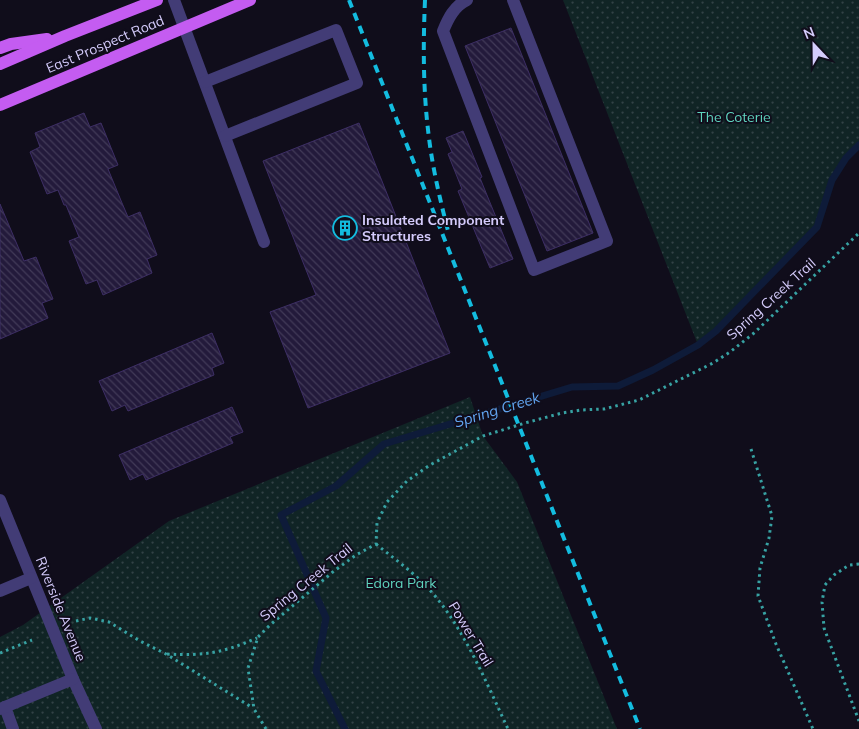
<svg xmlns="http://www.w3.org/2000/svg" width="859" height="729" viewBox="0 0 859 729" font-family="Mulish,sans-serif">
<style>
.park{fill:url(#park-dots)}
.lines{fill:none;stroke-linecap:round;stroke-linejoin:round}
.stream{stroke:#0e1b39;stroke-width:7}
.building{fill:url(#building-back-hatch);stroke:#3d2e65}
.path{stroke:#37a2a3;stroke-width:3;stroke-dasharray:2.5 4;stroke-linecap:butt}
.minor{stroke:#423c76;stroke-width:12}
.major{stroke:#c45cf1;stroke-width:12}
.rail{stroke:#13bcdf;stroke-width:4;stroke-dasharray:8 6;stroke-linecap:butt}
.labels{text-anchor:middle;stroke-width:4;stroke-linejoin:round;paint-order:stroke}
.street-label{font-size:14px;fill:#d4cbfb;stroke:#100d1b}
.park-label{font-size:14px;fill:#5fd3be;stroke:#100d1b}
.poi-label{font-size:14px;font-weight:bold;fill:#d4cbfb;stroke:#100d1b;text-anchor:start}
.water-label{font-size:15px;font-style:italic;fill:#62a5f1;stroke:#100d1b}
</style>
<defs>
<pattern id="park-dots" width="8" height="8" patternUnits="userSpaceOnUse" patternTransform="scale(1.25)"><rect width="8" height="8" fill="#102425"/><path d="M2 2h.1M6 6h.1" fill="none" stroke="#324246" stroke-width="1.8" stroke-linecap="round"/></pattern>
<pattern id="building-back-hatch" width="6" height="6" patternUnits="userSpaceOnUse" patternTransform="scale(1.25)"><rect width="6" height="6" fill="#231a3b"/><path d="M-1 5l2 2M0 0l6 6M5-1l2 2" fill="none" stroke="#423a58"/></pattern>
</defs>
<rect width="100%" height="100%" fill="#100d1b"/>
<!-- park -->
<g class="park">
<polygon points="563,0 859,0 859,145 846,158 832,180 817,227 716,331 698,345"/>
<polygon points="470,397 483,436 517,482 617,729 0,729 0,637 23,625 169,521"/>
</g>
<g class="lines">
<!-- stream -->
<polyline class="stream" points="345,729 316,671 326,618 281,515 336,486 384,444 572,387 618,386 653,370 698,345 716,331 817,227 832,180 846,158 859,145"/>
</g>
<!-- building -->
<g class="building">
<polygon points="511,28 593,233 547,251 465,46"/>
<polygon points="84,113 90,127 101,123 118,165 108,169 122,203 128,217 140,212 157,255 147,259 152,273 103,295 97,280 86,284 69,241 79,237 66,205 64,205 58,190 47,194 30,152 40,147 35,133"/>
<polygon points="359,123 450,353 308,408 270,312 316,295 263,161"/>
<polygon points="463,131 482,177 480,178 513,259 490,268 458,191 462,189 448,154 452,152 446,138"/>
<polygon points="0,204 24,261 36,257 53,299 42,303 48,318 0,339"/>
<polygon points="212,333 224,363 212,368 214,375 128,411 125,405 112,411 99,381"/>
<polygon points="232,407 243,432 230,437 233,443 146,480 143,474 130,480 119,455"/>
</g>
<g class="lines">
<!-- path -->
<g class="path">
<polyline points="751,449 772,516 769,538 760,568 758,596 776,644 813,729"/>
<path d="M376,544C392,557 409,569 423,583C461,620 486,682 508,729"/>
<polyline points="859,564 849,565 834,575 825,585 822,602 824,628 859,721"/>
<polyline points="76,621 90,618 109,622 140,641 166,654 253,708"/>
<polyline points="0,653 32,640"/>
<path d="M167,654C205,656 222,653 257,638"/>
<polyline points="266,729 254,709 248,668 258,637 270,625 334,571 356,555 376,544 377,523 387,502 407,481 430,465 483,436 525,423 562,413 581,410 604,409 639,400 713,363 730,352 754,333 859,233"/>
</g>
<!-- minor -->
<g class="minor">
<polyline points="174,0 264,242"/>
<path d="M467,0C454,6 448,19 443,31L534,270L607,241L513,0"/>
<polyline points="205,82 336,30 357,83 225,136"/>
<polyline points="0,500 73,679 96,729"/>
<polyline points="0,591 31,578"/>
<polyline points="5,707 13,729"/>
<polyline points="0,709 73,679"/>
</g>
<!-- major -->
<g class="major">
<polyline points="0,48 11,44 47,39"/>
<polyline points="0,64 65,36 157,0"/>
<polyline points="0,105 250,0"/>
</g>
<!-- rail -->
<g class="rail">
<polyline points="349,0 640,729"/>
<path d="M425,0C423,46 423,92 429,138C433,171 441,203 449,235"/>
</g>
</g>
<!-- icons -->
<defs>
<g id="building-ring" transform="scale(1.25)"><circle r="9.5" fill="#100d1b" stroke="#13bcdf" stroke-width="1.5"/><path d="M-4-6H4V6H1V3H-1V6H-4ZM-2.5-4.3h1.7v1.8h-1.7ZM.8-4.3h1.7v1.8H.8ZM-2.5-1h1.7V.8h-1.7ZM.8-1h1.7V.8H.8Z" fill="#13bcdf"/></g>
</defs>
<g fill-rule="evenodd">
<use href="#building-ring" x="345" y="228"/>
</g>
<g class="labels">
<!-- street labels -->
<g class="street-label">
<text transform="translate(105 44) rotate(-23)" y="5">East Prospect Road</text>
<text transform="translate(771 299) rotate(-42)" y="5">Spring Creek Trail</text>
<text transform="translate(306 582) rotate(-39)" y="5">Spring Creek Trail</text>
<text transform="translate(61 609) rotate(68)" y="5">Riverside Avenue</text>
<text transform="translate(471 634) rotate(59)" y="5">Power Trail</text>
</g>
<!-- park labels -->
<g class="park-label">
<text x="734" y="122">The Coterie</text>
<text x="401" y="588">Edora Park</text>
</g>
<!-- poi labels -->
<g class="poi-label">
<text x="362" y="225">Insulated Component<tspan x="362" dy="16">Structures</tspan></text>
</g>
<!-- water labels -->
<g class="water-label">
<text transform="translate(497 410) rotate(-17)" y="5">Spring Creek</text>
</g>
</g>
<!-- north arrow -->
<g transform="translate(814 45) rotate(338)" stroke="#100d1b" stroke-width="4" paint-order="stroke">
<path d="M0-4L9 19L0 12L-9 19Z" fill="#d4cbfb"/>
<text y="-8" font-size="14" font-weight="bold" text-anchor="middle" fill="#d4cbfb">N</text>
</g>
</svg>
